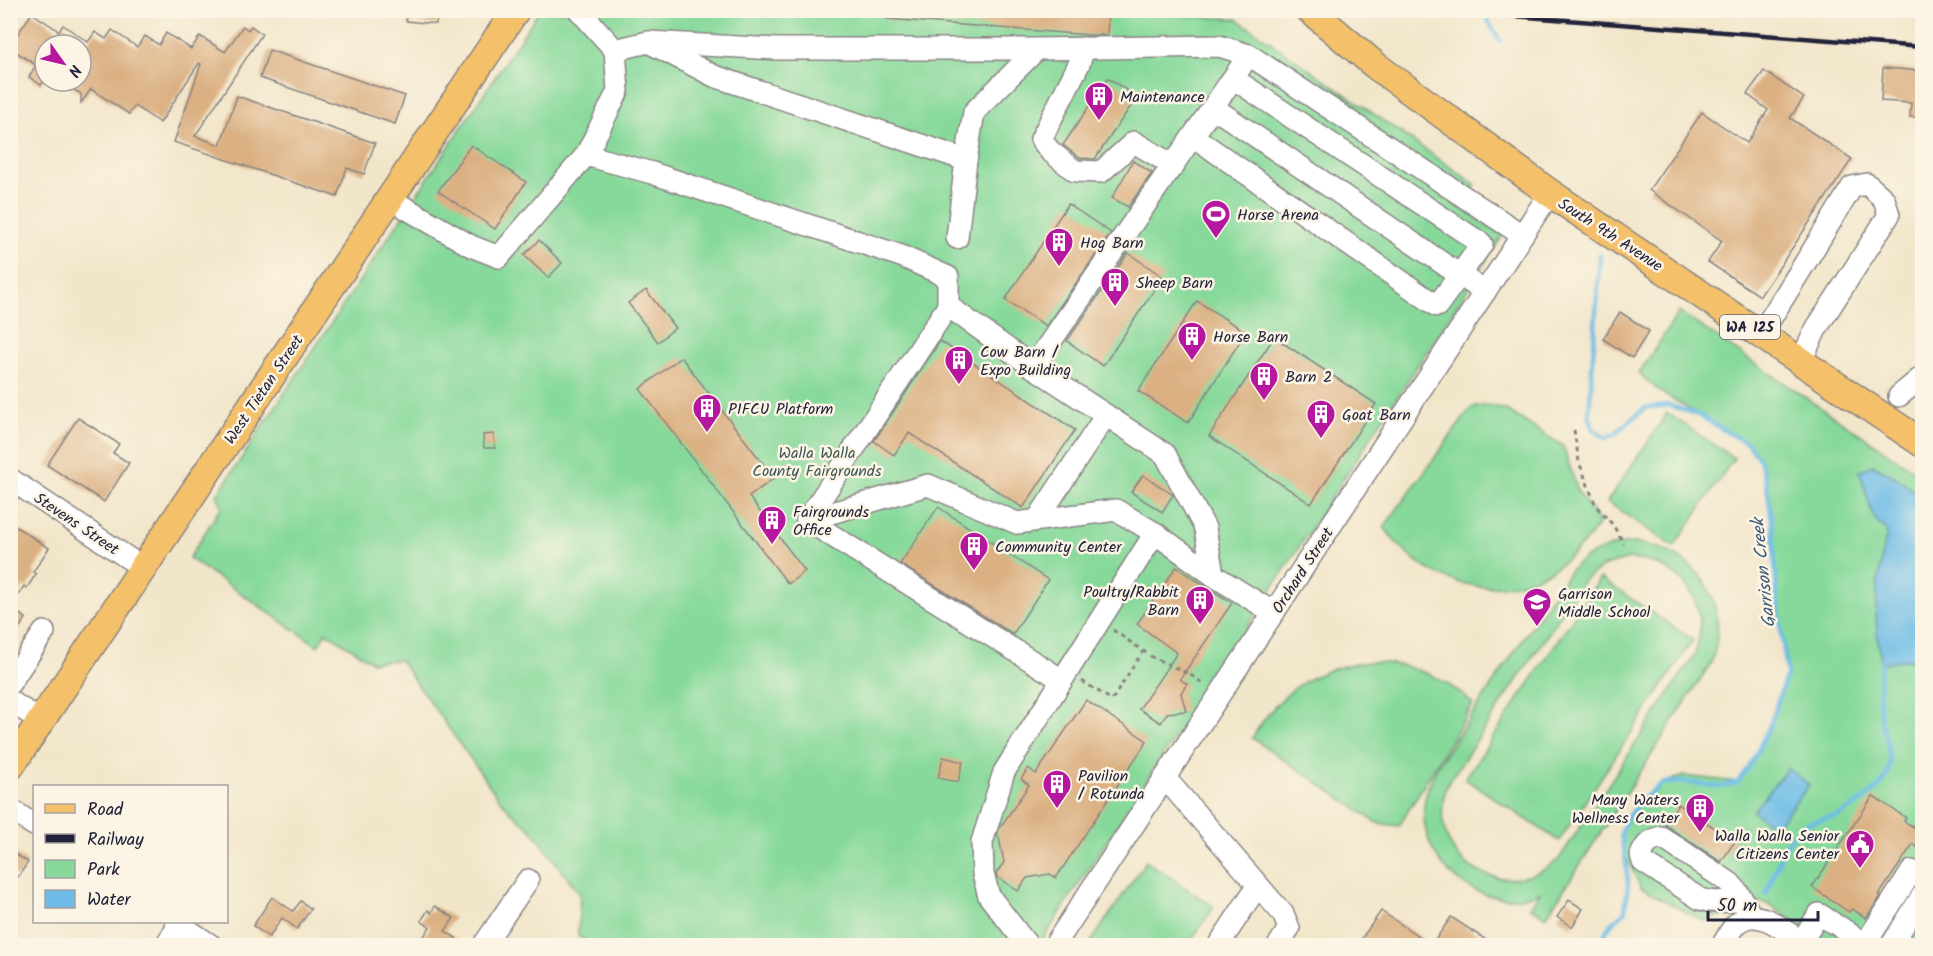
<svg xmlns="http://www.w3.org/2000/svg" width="1933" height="956" viewBox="0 0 1933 956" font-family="Kalam,sans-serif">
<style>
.green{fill:#87d99b;stroke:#547e6b;stroke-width:1.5;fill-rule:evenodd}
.water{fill:#6cbce7;stroke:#476f91;stroke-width:1.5}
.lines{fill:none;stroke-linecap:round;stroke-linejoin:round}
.stream{stroke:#6cbce7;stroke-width:4.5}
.building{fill:#dbb183}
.minor-casing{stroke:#8a8482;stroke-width:24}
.major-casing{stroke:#8a8482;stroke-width:30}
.path{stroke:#8a8482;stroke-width:3;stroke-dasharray:4.5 4.5;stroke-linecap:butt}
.minor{stroke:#fff;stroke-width:21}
.major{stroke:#f4c16a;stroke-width:27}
.rail{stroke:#22223b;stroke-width:4.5}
.labels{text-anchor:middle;stroke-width:5;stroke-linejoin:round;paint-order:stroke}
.shield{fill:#fcf5e5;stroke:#63616e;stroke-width:1.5}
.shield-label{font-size:15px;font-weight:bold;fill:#22223b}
.poi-label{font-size:16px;fill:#22223b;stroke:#fcf5e5;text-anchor:start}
.street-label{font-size:16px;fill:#22223b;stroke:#fcf5e5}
.park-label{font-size:16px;fill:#405958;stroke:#fcf5e5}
.water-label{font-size:18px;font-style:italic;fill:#3c5877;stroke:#fcf5e5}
</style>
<rect width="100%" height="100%" fill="#fcf5e5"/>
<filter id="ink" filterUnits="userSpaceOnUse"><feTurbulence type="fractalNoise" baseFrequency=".0167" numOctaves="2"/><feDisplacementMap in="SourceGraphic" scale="12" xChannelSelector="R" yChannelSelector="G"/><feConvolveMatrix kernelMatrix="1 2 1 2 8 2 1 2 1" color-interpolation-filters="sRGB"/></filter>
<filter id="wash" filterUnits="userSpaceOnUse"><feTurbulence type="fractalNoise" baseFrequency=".008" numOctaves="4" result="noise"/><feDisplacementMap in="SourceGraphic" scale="24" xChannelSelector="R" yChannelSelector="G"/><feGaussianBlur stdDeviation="1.35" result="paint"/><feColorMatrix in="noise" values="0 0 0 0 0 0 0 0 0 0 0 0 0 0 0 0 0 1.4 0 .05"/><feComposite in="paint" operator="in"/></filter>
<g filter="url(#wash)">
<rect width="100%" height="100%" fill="#f2e6ca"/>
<!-- green -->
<g class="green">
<polygon points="573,10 1100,10 1237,19 1476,185 1460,208 1503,235 1039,945 592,945 578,936 580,894 530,828 510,811 497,796 400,660 372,662 326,632 318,646 189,558 222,506 217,495 539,11 567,11 569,13"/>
<polygon points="1679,312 1922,476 1922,945 1831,945 1768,904 1755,901 1742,902 1724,915 1703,921 1641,888 1625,855 1621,834 1627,817 1644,798 1663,783 1684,776 1738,782 1753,760 1771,723 1787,673 1777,599 1773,527 1767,486 1760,460 1748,444 1659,391 1639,373"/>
<path d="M1490,405L1508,411L1563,446L1578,492L1600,522C1545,606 1442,609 1384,527L1471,408Z"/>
<polygon points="1667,413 1734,458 1674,547 1607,502"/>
<path d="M1633,543C1698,549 1733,602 1711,663L1546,917L1530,907L1540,892C1482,916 1419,866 1424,805C1426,790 1431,778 1438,765L1570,570C1589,553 1608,545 1633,543ZM1629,559C1682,562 1712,603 1695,654L1559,859C1500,908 1423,858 1447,785L1584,580L1604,566Z"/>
<polygon points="1600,578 1693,640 1559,841 1465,779"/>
<path d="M1371,662C1411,663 1444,676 1473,704L1399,826L1377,823L1252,738C1279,691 1317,666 1371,662Z"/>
<polygon points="1146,861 1214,907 1188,945 1089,945"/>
</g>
<!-- water -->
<g class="water">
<path d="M1873,465L1897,478L1922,497V588C1922,591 1922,594 1922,597C1919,606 1913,607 1922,615V656C1910,663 1898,658 1886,663L1881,662C1875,624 1874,601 1881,563C1883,553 1883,545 1887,536L1885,528L1877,523L1871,510L1860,471Z"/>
<polygon points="1788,768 1809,785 1775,828 1753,811"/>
</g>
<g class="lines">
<!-- stream -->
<g class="stream">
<polyline points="1489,10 1488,21 1500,41"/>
<path d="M1600,255L1589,413L1593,429L1606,438L1616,433L1645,408L1668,405L1698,415L1748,444L1760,460L1767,486L1773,527L1777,599L1787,673L1771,723L1753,760L1738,782L1721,787L1684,782L1663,783L1644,798L1627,817L1621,834L1625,855L1628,884L1625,912C1613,921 1603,930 1602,946"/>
<path d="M1766,894C1775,873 1782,844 1799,829C1809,820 1822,820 1833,817C1847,814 1882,788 1887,775C1895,756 1882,731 1880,712C1878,695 1880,679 1881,662"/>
</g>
</g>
<g id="blocks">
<!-- building -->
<g class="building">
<polygon points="407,10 438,10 436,24 406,21"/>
<polygon points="887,10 1052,10 1108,15 1107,35 1089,35 887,19"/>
<polygon points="32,13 59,31 63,25 88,42 95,32 106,39 112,30 137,47 145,36 159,45 166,33 191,49 200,36 225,52 243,26 248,30 251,26 262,34 195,136 220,145 237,96 375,143 364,174 347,168 337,197 174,142 201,64 199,63 160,123 135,106 129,114 91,89 81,103 81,94 61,81 81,81 81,45 45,45 45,79 41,85 29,77 36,65 10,48 10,45"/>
<polygon points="269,50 405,96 395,124 260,78"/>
<polygon points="1883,68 1923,71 1923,117 1910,117 1911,103 1881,101"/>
<polygon points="1764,71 1804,98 1790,118 1852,159 1760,296 1708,262 1722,241 1649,190 1702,112 1747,143 1768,110 1747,94"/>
<polygon points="1108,78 1137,97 1095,159 1080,158 1063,145"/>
<polygon points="471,145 526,182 495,229 438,191"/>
<polygon points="1133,161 1152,173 1128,207 1112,198"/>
<polygon points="1068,204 1111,233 1046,326 1005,300"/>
<polygon points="539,240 562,263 548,278 524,255"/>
<polygon points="1128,253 1163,277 1103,366 1067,341"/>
<polygon points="646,290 675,328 658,342 628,303"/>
<polygon points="1197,301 1246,332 1188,423 1138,391"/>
<polygon points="1620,312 1649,331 1632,358 1603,339"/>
<polygon points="1274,337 1376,404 1311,504 1209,436"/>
<polygon points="940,341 1075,430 1023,508 909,433 894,455 874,441"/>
<polygon points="681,357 774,478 749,497 805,571 788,584 640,389"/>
<polygon points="78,418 119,444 113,453 129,463 104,502 47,465"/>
<polygon points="494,434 495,448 484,448 483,435"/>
<polygon points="1143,475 1173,495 1162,512 1131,492"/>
<polygon points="938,507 1048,580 1013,634 900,564"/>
<polygon points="10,523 49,548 33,572 36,574 27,588 24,586 10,607"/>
<polygon points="1176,567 1232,603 1180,679 1187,684 1181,693 1186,711 1167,713 1161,723 1139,709 1177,653 1137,624"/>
<polygon points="10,608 26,618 10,641"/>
<polygon points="1086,700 1147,741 1056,878 1050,874 1027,878 1018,891 997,877 996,874 1004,862 999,838 997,836 999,829 1029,785 1021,779 1028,768 1036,774"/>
<polygon points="943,757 963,762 958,782 938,778"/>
<polygon points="1873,796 1906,818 1904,821 1923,833 1923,851 1913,844 1879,895 1881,896 1866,918 1852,909 1849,912 1812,887"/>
<polygon points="1678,804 1735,841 1721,862 1665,825"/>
<polygon points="10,851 28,862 18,877 10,872"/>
<polygon points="272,897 293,911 301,901 311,909 297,929 282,918 269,937 253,926"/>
<polygon points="1569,900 1583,909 1572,927 1557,917"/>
<polygon points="435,906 454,918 445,931 456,938 452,945 433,945 422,939 430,927 421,921 428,910 431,913"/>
<polygon points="1381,911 1432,945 1451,917 1494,945 1357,945"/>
</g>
</g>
</g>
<g filter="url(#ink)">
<use href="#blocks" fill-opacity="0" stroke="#8a8482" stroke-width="1.5"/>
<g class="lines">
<!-- minor casing -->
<g class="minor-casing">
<g id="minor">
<polyline points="579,10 615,50"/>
<polyline points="654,45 714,76 966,160"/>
<polyline points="1084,48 1079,64 1041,139 1050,151 1075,171 1101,172 1134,142 1174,166"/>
<polyline points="1249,55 1522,235"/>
<polyline points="1214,108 1485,292"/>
<polyline points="1194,137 1437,306 1482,244 1234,79"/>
<polyline points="586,155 652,173 901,256 948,277 948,306"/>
<polyline points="390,199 471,246 499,257 586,155 618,91 615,50 648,42 777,49 1037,49 1219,46 1249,55 1033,367"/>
<polyline points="957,238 966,160 974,112 1037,49"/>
<polyline points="1761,334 1852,187 1867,184 1884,199 1889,215 1816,329 1801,361"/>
<polyline points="1899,396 1922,377"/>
<polyline points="10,479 143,568"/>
<polyline points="807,520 948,306 1033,367 1165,454 1205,528 1213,575"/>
<polyline points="807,520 928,485 1017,523 1116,510 1155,533"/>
<polyline points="807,520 1062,680"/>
<polyline points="1037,520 1106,415"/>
<polyline points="10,683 44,632"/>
<polyline points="10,701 41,721"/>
<polyline points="1165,778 1283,914 1289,928 1278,946"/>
<polyline points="10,809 34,825"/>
<path d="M1742,899C1727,901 1715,904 1700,899L1643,862L1641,855C1645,845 1650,840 1661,837L1730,883C1740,893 1745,904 1751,916"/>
<polyline points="176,922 212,946"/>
<polyline points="1840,927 1867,946"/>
<polyline points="1801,942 1819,914 1833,923"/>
<polyline points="1865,944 1912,871 1922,877"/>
<polyline points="165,946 180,924"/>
<polyline points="483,946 528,880"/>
<polyline points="1028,946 989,896 983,874 982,842 1004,772 1155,533 1213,575 1274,613"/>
<polyline points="1054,946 1550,193"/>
<polyline points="1218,946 1258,885"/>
<path d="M1722,946C1726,939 1730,931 1735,925C1756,902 1788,933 1806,946"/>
<polyline points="1891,946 1922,896"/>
</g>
</g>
<!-- major casing -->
<g class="major-casing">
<g id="major">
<polyline points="1310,10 1376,66 1550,193 1922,443"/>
<polyline points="10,767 516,10"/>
</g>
</g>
<!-- path -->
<g class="path">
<polyline points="1574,430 1579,462 1596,506 1613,525 1624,544"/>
<polyline points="1113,630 1152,657 1189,674 1205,685"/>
<polyline points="1082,681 1112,700 1143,651"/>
</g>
<!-- minor -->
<use href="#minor" class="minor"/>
<!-- major -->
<use href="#major" class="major"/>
<!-- rail -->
<polyline class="rail" points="1436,10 1922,47"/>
</g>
</g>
<!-- icons -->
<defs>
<g id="building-pin" transform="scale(1.5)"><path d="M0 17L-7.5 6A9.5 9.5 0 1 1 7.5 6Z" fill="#b5179e" stroke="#fcf5e5"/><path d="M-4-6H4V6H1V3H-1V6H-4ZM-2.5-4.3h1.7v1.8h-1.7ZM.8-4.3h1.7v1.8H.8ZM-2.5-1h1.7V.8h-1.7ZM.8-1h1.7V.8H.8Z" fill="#fff"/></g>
<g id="stadium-pin" transform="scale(1.5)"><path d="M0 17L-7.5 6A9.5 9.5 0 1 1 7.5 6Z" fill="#b5179e" stroke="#fcf5e5"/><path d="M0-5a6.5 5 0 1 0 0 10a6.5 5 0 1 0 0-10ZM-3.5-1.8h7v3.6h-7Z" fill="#fff"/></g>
<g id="school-pin" transform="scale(1.5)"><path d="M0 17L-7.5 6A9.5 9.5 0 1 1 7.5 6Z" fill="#b5179e" stroke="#fcf5e5"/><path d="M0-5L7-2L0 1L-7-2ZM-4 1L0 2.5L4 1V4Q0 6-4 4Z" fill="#fff"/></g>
<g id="civic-pin" transform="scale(1.5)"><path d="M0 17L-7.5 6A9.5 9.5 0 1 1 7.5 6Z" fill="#b5179e" stroke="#fcf5e5"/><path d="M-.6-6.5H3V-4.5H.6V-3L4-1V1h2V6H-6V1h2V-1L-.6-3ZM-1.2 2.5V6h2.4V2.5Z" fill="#fff"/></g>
</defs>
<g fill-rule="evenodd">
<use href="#building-pin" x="1099" y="96"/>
<use href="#stadium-pin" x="1216" y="214"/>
<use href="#building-pin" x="1059" y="242"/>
<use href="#building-pin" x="1115" y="282"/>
<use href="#building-pin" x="1192" y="336"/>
<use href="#building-pin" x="959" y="360"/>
<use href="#building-pin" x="1264" y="376"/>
<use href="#building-pin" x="707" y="408"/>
<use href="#building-pin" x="1321" y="414"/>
<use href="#building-pin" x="772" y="520"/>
<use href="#building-pin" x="974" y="546"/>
<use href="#building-pin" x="1200" y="600"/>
<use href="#school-pin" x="1537" y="602"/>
<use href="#building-pin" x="1057" y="784"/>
<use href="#building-pin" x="1700" y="808"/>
<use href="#civic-pin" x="1860" y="844"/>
</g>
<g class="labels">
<!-- shield labels -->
<rect class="shield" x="1720" y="315" width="60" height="24" rx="4.5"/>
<g class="shield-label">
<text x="1750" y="332">WA 125</text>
</g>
<!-- poi labels -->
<g class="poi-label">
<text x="1120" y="102">Maintenance</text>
<text x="1237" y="220">Horse Arena</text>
<text x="1080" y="248">Hog Barn</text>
<text x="1136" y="288">Sheep Barn</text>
<text x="1213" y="342">Horse Barn</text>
<text x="980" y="357">Cow Barn /<tspan x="980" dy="18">Expo Building</tspan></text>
<text x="1285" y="382">Barn 2</text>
<text x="728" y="414">P1FCU Platform</text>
<text x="1342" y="420">Goat Barn</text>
<text x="793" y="517">Fairgrounds<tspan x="793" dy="18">Office</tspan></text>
<text x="995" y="552">Community Center</text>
<text x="1179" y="597" text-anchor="end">Poultry/Rabbit<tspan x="1179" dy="18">Barn</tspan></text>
<text x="1558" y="599">Garrison<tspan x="1558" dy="18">Middle School</tspan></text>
<text x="1078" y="781">Pavilion<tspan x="1078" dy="18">/ Rotunda</tspan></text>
<text x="1679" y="805" text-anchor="end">Many Waters<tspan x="1679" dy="18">Wellness Center</tspan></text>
<text x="1839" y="841" text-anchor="end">Walla Walla Senior<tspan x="1839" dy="18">Citizens Center</tspan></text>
</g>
<!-- street labels -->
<g class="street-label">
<text transform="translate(1611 234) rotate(33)" y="6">South 9th Avenue</text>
<text transform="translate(263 389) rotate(-56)" y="6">West Tietan Street</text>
<text transform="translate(77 523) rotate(34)" y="6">Stevens Street</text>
<text transform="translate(1302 570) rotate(-57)" y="6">Orchard Street</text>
</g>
<!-- park labels -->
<g class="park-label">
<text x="817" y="458">Walla Walla<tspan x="817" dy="18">County Fairgrounds</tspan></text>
</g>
<!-- water labels -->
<g class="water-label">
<text transform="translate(1763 573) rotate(-96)" y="6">Garrison Creek</text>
</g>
</g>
<!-- margin -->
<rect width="1933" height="956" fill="none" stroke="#fcf5e5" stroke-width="36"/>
<!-- legend -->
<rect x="33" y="785" width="195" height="138" fill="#fcf5e5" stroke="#a5a1a1" stroke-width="1.5"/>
<rect x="45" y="804" width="30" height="9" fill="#f4c16a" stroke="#a5a1a1" stroke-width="1.5"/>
<text x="87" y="815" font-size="18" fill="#22223b">Road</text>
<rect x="45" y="834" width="30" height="9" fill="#22223b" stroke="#a5a1a1" stroke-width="1.5"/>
<text x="87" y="845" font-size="18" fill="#22223b">Railway</text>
<rect x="45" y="860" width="30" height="18" fill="#87d99b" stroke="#a5a1a1" stroke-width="1.5"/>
<text x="87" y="875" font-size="18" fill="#22223b">Park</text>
<rect x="45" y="890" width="30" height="18" fill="#6cbce7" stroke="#a5a1a1" stroke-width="1.5"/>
<text x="87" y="905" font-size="18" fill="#22223b">Water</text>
<!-- north arrow -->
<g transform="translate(63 63) rotate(124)"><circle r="28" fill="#fcf5e5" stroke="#a5a1a1" stroke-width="1.5"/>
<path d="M0-4.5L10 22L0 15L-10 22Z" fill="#b5179e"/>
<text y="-9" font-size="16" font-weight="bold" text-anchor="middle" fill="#22223b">N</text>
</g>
<!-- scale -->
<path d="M1708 911v9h110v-9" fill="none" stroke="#22223b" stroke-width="3"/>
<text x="1717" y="911" font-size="18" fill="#22223b" stroke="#fcf5e5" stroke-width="4.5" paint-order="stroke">50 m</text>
</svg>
